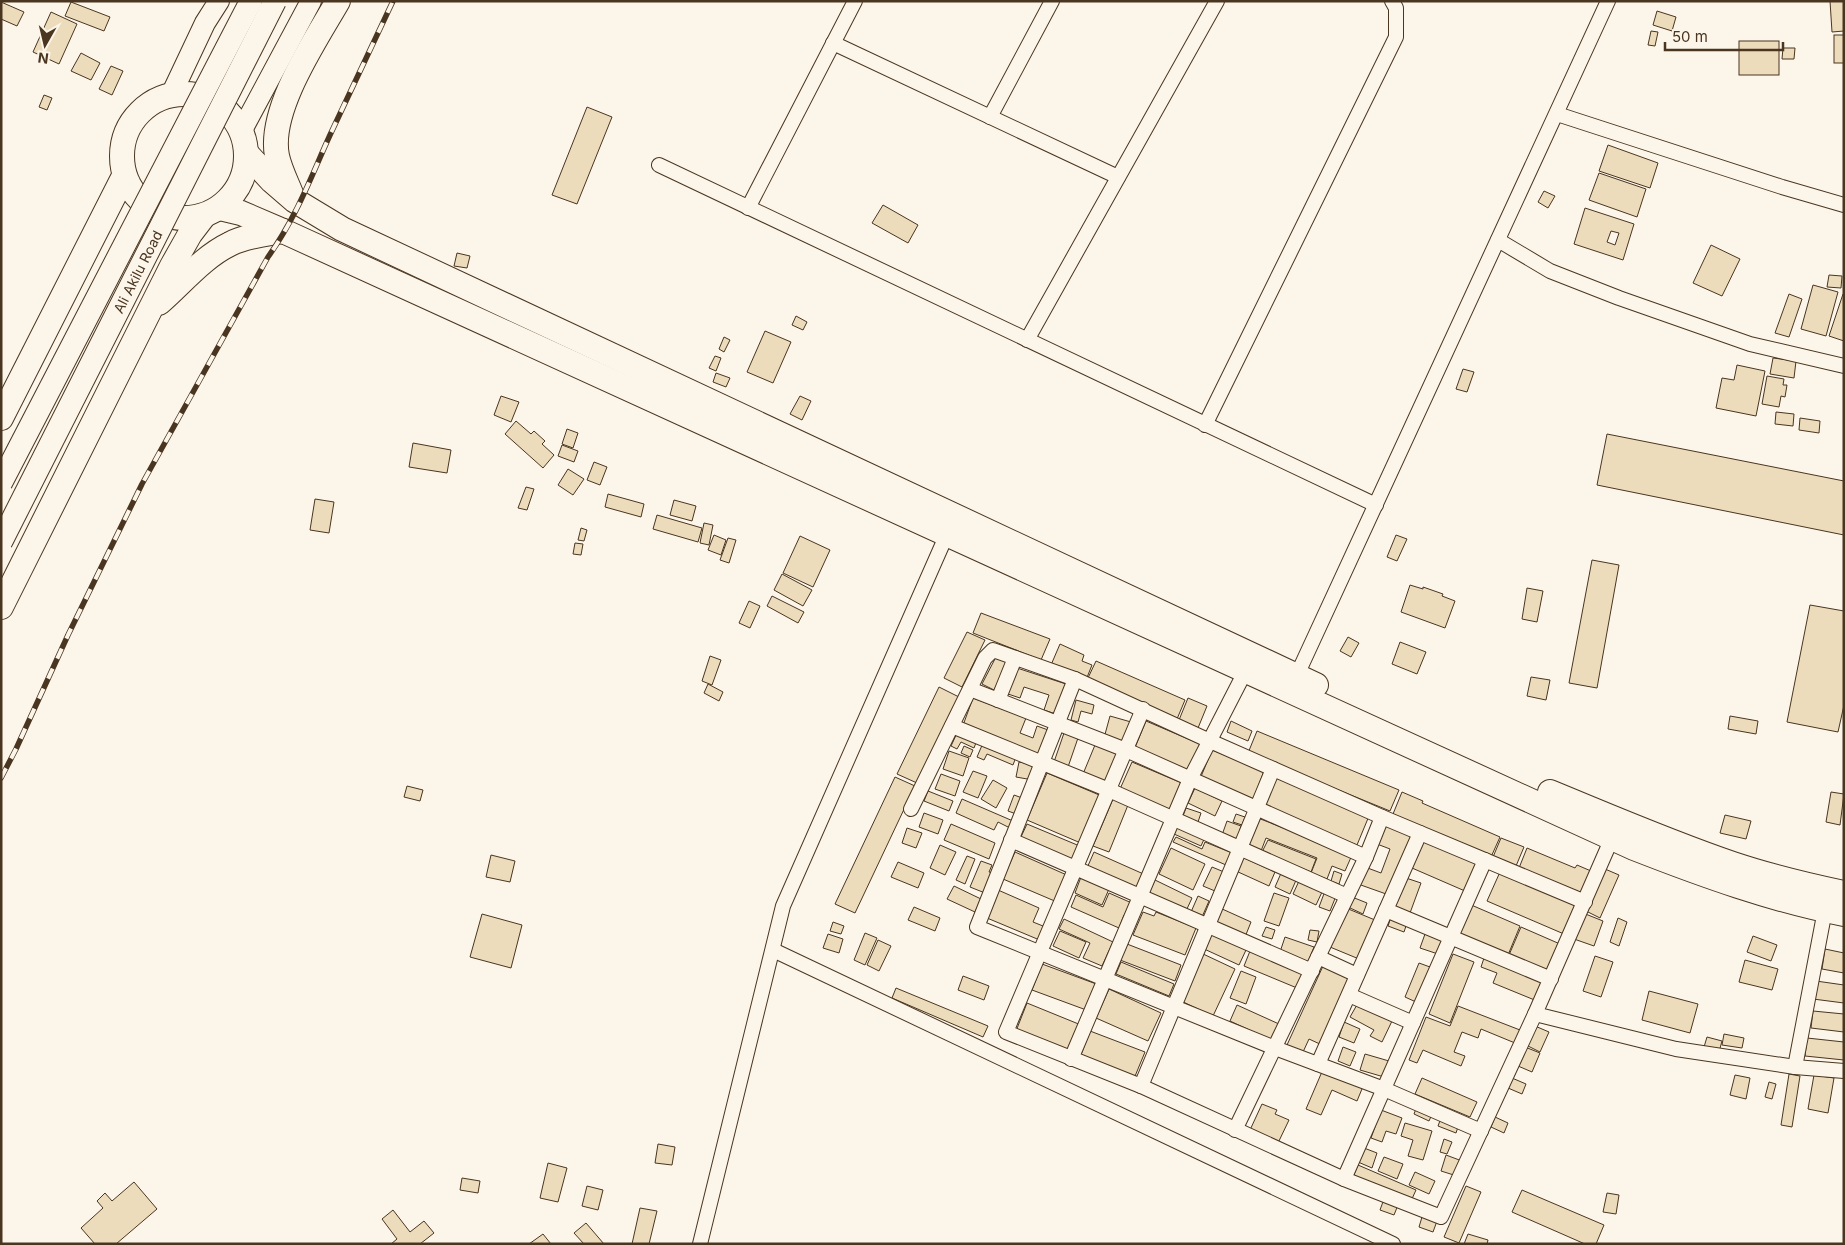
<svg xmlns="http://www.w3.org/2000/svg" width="1845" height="1245" viewBox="0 0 1845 1245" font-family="Inter,sans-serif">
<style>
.building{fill:#ecdcbc;stroke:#4a3520;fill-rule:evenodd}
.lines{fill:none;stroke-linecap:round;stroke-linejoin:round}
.minor-casing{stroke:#4a3520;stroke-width:16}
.secondary-casing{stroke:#4a3520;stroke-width:22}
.trunk-casing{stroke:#4a3520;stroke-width:26}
.minor{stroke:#fbf6e9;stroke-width:14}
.secondary{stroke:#fbf6e9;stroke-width:20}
.trunk{stroke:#fbf6e9;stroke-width:24}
.rail-casing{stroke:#4a3520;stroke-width:5.5}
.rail{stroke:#fbf6e9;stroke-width:4;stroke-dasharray:11;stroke-linecap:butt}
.primary-bridge-casing{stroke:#4a3520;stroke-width:24;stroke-linecap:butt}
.primary-bridge{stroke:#fbf6e9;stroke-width:22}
.labels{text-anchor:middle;stroke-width:4;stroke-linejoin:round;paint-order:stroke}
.street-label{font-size:14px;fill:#4a3520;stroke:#fbf6e9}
</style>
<rect width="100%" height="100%" fill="#fbf6e9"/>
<!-- building -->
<g class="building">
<polygon points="1830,1 1844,1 1844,31 1832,32"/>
<polygon points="1,2 24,12 17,26 1,19"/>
<polygon points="71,2 110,17 104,31 65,16"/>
<polygon points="1657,11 1676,17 1672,31 1653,25"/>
<polygon points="51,12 77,24 59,64 33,52"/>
<polygon points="1651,31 1658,32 1655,46 1648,45"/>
<rect x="1834" y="35" width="10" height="28"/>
<rect x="1739" y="41" width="40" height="34"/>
<polygon points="1783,48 1795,48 1794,59 1782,59"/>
<polygon points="81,53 100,63 91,80 71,71"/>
<polygon points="111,66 123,71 112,95 99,89"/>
<polygon points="44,95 52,98 47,110 39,107"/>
<polygon points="587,107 612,117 577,204 552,195"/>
<polygon points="1608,145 1658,163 1650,188 1599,171"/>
<polygon points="1599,173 1646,189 1637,217 1589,200"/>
<polygon points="1544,191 1555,196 1548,208 1538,202"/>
<polygon points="883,205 918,225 908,243 872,223"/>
<path d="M1585,208L1634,224L1623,260L1574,244ZM1611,231L1619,233L1615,245L1607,242Z"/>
<polygon points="1711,245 1740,259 1722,296 1693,283"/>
<polygon points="457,253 470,256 467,268 454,266"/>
<polygon points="1829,275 1842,276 1841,288 1827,287"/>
<polygon points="1813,285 1838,292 1826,336 1801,329"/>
<polygon points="1789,294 1802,299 1789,337 1775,333"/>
<polygon points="1843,294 1844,295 1844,341 1829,336"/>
<polygon points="796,316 807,322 803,330 792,325"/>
<polygon points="765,331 791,342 773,383 747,372"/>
<polygon points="724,337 730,340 724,352 719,349"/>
<polygon points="715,356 721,358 716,371 709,368"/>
<polygon points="1773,358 1796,361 1794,378 1770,374"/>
<polygon points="1737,365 1765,371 1756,416 1716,408 1722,378 1734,380"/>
<polygon points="1463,369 1474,372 1467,392 1456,389"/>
<polygon points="716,373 730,378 726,387 713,382"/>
<polygon points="1767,376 1784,379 1783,385 1787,385 1785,397 1781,396 1779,407 1762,404"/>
<polygon points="501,396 519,402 511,422 494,415"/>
<polygon points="800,396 811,401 802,420 790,414"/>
<polygon points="1776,412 1794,414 1793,426 1775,424"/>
<polygon points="1800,418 1820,421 1819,433 1799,430"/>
<polygon points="516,421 531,434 534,431 545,441 542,444 554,455 543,468 505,434"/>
<polygon points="567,429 578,433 573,448 562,444"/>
<polygon points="1607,434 1844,481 1844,535 1597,485"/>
<polygon points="413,443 451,450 447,473 409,467"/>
<polygon points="562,445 578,451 574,462 558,456"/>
<polygon points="594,462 607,467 600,485 587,480"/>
<polygon points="568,469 584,479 573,495 558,485"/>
<polygon points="526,487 534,489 527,510 518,508"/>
<polygon points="608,494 644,504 641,517 605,507"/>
<polygon points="315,499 334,502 329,533 310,530"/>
<polygon points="674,500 696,506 692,521 670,515"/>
<polygon points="657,515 702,528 698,542 653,529"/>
<polygon points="704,523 713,525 709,545 700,543"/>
<polygon points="581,528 587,530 584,541 578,540"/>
<polygon points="714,535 726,540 721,555 708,550"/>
<polygon points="1396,535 1407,539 1397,561 1387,557"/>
<polygon points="800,536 830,550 813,587 783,573"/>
<polygon points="728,538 736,540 729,563 720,560"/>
<polygon points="575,543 583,544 581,555 573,554"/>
<polygon points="1592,560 1619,565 1597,688 1569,683"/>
<polygon points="782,574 812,590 803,606 774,590"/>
<polygon points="1410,585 1423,589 1423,587 1443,594 1442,596 1455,601 1445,628 1401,612"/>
<polygon points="1527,588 1543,591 1537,622 1522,619"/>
<polygon points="772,596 804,612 798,623 767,606"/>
<polygon points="749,601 760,606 750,628 739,623"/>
<polygon points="1810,605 1844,611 1844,705 1838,732 1787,722"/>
<polygon points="981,613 1050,639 1041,660 973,633"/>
<polygon points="967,632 985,640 962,687 944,678"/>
<polygon points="1348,637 1359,643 1351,657 1340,651"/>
<polygon points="1400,642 1426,652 1417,674 1392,664"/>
<polygon points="1060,644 1084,655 1082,661 1092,665 1086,680 1051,665"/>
<polygon points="997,655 1009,662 994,690 982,684"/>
<polygon points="710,656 721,660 712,685 702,681"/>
<polygon points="1096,661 1185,700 1177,719 1087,680"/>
<polygon points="1017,668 1069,685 1059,715 1044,710 1049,695 1024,687 1020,698 1008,694"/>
<polygon points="1531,677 1550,680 1546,700 1527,696"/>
<polygon points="708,684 723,692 719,701 704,693"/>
<polygon points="939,687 959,697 917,783 897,774"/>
<polygon points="973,698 1026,718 1020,733 1033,738 1037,726 1051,731 1041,758 962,728"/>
<polygon points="1188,698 1207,706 1198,728 1179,720"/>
<polygon points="1076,700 1094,705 1092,714 1081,711 1078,722 1071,720"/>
<polygon points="1110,716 1131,722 1125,744 1104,738"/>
<polygon points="1730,716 1758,721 1756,734 1728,729"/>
<polygon points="1146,721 1200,744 1188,773 1134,750"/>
<polygon points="1231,721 1252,731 1248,741 1227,732"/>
<polygon points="958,731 977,740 974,748 961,742 957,749 951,746"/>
<polygon points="1257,731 1399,790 1390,811 1248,753"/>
<polygon points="1064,733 1078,738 1068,767 1054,762"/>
<polygon points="983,743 1016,757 1013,765 987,754 984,760 977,757"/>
<polygon points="1095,745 1119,755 1107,784 1083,774"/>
<polygon points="964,746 973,750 970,757 961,753"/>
<polygon points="1212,750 1264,771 1253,800 1200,779"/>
<polygon points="949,751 969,758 963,776 943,769"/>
<polygon points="1019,762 1036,765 1033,780 1016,777"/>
<polygon points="1132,762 1184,784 1172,812 1120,789"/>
<polygon points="973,771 987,776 978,798 963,792"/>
<polygon points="1047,773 1104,797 1083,844 1027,820"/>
<polygon points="941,774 960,781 955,796 935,789"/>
<polygon points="895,777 915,786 855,913 835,904"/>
<polygon points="1276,778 1369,816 1357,845 1264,807"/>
<polygon points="993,780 1007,788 996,808 981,799"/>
<polygon points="407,786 423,790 420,801 404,797"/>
<polygon points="1195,788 1222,801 1215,816 1188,803"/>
<polygon points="928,791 953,801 949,811 924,801"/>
<polygon points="1402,792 1423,801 1422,803 1500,837 1491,857 1393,814"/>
<polygon points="1831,792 1844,794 1840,825 1826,822"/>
<polygon points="1014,795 1025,799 1019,815 1008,811"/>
<polygon points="962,799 1013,821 1010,828 998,822 994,830 956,813"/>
<polygon points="1113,799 1128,805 1109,852 1093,846"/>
<polygon points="1186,808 1201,813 1198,822 1183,816"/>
<polygon points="924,813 943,820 938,834 919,827"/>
<polygon points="1236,814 1245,817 1242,825 1233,822"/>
<polygon points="1725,815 1751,821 1746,839 1720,833"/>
<polygon points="1258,818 1352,855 1345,871 1332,866 1327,879 1311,873 1317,858 1266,838 1261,851 1247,846"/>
<polygon points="1227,821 1241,826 1237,840 1222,835"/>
<polygon points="951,824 995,843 989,859 944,840"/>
<polygon points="1027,824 1082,847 1075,863 1020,839"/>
<polygon points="1177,825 1205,837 1201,846 1174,834"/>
<polygon points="1384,825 1411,836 1389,895 1358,884 1365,867 1381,873 1390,849 1377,844"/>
<polygon points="907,828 922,833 916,848 902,843"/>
<polygon points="1176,837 1202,849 1205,842 1232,853 1226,865 1173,842"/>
<polygon points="1501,838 1524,847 1516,866 1493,857"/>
<polygon points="1268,840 1316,859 1311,872 1262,852"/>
<polygon points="1424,841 1477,864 1465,891 1412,868"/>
<polygon points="940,845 956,852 945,875 930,868"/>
<polygon points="1171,848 1205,864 1193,890 1159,874"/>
<polygon points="1527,848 1575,868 1577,865 1591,871 1582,893 1519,868"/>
<polygon points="1015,852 1069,876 1057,902 1003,879"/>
<polygon points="1094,852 1148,876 1141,891 1087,868"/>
<polygon points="491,855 515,861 510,882 486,877"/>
<polygon points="967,856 975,859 965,884 956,880"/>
<polygon points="1242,857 1275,872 1269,886 1236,871"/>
<polygon points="981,861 992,865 989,872 993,873 985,893 970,887"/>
<polygon points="898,862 924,873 918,888 891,877"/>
<polygon points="1212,867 1224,872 1215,891 1203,886"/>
<polygon points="1605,869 1619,875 1600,918 1586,911"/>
<polygon points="1282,871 1297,878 1290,894 1275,887"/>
<polygon points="1334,871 1342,874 1339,884 1331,881"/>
<polygon points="1500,872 1577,905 1564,934 1487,901"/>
<polygon points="1081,877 1109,889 1102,905 1075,893"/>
<polygon points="1406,878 1421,883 1410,913 1395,907"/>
<polygon points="1155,880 1192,898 1186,911 1149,893"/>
<polygon points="1299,881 1322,892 1316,905 1293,894"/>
<polygon points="954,886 981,899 975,912 947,899"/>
<polygon points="998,890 1039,908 1033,922 1048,928 1042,941 987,918"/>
<polygon points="1325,891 1336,896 1330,911 1319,907"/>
<polygon points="1109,893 1134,904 1128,917 1124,915 1119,928 1071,907 1076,895 1103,907"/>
<polygon points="1274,893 1289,898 1279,926 1264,921"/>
<polygon points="1198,896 1209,901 1202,917 1191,912"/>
<polygon points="1352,897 1367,903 1363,914 1348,907"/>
<polygon points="1469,904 1520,926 1508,955 1457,934"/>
<polygon points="914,907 940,918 935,931 908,920"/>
<polygon points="1220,908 1251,922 1245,937 1213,923"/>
<polygon points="1346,908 1375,920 1359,959 1330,947"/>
<polygon points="1143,912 1154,916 1156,912 1196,928 1185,955 1133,935"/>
<polygon points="1583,913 1603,921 1594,946 1574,939"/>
<polygon points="482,914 522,925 511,968 470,957"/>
<polygon points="1391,917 1407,923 1404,932 1388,926"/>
<polygon points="1618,918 1627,922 1619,946 1610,942"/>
<polygon points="1064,919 1113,942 1102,966 1083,958 1090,943 1059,929"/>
<polygon points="833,922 844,926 841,934 830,931"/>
<polygon points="1266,927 1275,930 1272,939 1262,936"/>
<polygon points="1521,927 1560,944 1548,971 1509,955"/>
<polygon points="1310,930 1319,931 1317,942 1308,940"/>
<polygon points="1060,931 1086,942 1079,958 1053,946"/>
<polygon points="865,933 877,938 865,965 854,960"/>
<polygon points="1210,933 1246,950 1239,965 1202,948"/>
<polygon points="828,934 843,939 839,953 823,948"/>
<polygon points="1425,934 1443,940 1438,954 1420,948"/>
<polygon points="1753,936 1777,945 1771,961 1747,952"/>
<polygon points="1285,937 1314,947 1308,962 1280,952"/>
<polygon points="878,940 891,946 879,971 867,965"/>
<polygon points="1127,944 1181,965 1175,981 1120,960"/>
<polygon points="1825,949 1844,953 1844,973 1822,969"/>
<polygon points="1250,951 1303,972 1297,988 1244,966"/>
<polygon points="1201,953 1235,969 1213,1016 1179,1000"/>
<polygon points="1453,954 1474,962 1450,1023 1429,1014"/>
<polygon points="1595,956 1613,962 1601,997 1583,991"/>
<polygon points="1484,958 1544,983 1537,1001 1493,983 1497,973 1481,967"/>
<polygon points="1745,960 1778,969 1772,990 1739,982"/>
<polygon points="1121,962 1174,984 1169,996 1116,974"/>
<polygon points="1419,963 1430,967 1416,1002 1405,997"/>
<polygon points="1042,964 1099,985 1089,1011 1032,990"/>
<polygon points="1323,966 1352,979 1322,1045 1309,1039 1303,1052 1287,1045"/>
<polygon points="1241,971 1256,977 1246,1004 1230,998"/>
<polygon points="963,976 989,986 984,1000 958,990"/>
<polygon points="1816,981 1844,985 1844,1003 1813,999"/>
<polygon points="896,988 988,1026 983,1037 892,998"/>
<polygon points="1109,989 1161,1013 1148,1041 1096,1018"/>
<polygon points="1649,991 1698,1004 1690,1033 1642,1020"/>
<polygon points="1027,1003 1081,1025 1070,1053 1016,1031"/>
<polygon points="1358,1003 1392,1021 1382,1042 1370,1036 1374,1030 1350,1017"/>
<polygon points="1237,1005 1279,1024 1271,1040 1230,1021"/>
<polygon points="1458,1006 1520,1030 1515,1043 1481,1029 1478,1038 1462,1032 1454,1052 1465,1056 1461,1066 1423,1050 1417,1063 1409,1060 1426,1017 1450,1026"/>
<polygon points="1813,1011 1844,1014 1844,1032 1811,1028"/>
<polygon points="1344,1022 1360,1029 1354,1043 1339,1037"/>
<polygon points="1535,1026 1549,1032 1540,1052 1526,1045"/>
<polygon points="1090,1031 1145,1052 1133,1081 1079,1060"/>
<polygon points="1724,1034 1744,1038 1742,1048 1722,1045"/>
<polygon points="1707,1037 1722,1041 1719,1052 1704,1047"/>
<polygon points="1807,1038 1844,1042 1844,1060 1805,1056"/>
<polygon points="1343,1047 1356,1052 1350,1066 1338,1061"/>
<polygon points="1525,1047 1540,1053 1532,1072 1518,1066"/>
<polygon points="1365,1054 1389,1061 1384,1077 1360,1070"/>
<polygon points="1324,1067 1364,1084 1357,1101 1332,1090 1321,1115 1306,1109"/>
<polygon points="1789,1074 1800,1076 1792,1127 1781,1125"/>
<polygon points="1735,1075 1750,1078 1746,1099 1730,1095"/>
<polygon points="1814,1075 1834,1078 1828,1113 1808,1109"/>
<polygon points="1422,1078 1477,1102 1470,1117 1415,1094"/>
<polygon points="1512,1078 1526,1084 1522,1094 1508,1088"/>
<polygon points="1769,1082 1776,1084 1772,1099 1765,1097"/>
<polygon points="1262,1104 1277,1110 1275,1114 1289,1120 1278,1143 1250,1130"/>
<polygon points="1417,1106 1433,1112 1429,1121 1414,1114"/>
<polygon points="1381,1110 1402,1118 1396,1134 1386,1131 1382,1142 1371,1138"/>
<polygon points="1495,1117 1508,1123 1504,1133 1491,1127"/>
<polygon points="1441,1118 1459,1124 1456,1133 1438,1126"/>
<polygon points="1405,1123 1432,1131 1423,1160 1408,1156 1413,1140 1401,1136"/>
<polygon points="1444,1139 1452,1142 1447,1154 1440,1152"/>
<polygon points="658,1144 675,1147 672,1165 655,1163"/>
<polygon points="1364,1148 1377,1153 1372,1168 1358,1162"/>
<polygon points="1446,1155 1462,1161 1457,1176 1441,1171"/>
<polygon points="1384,1157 1403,1164 1397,1179 1378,1171"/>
<polygon points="548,1163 567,1168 558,1202 540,1198"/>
<polygon points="1358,1165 1416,1190 1411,1201 1353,1177"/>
<polygon points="1415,1172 1435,1181 1429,1194 1409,1185"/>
<polygon points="462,1178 480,1181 478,1193 460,1190"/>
<polygon points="134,1182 157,1209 116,1244 95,1244 81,1228 103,1208 97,1201 105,1193 112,1201"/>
<polygon points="587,1186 603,1190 598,1210 582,1206"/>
<polygon points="1466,1186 1481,1192 1459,1243 1444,1237"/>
<polygon points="1522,1190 1604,1225 1596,1244 1585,1244 1512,1212"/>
<polygon points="1607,1193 1619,1195 1616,1214 1603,1212"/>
<polygon points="1384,1199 1398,1205 1394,1215 1380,1210"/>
<polygon points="640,1208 657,1211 649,1244 632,1244"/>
<polygon points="393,1210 410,1232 424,1221 434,1233 420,1244 391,1244 397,1239 382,1219"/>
<polygon points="1422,1217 1437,1221 1433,1232 1419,1227"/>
<polygon points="586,1223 604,1244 584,1244 574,1233"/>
<polygon points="543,1234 551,1244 529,1244"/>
<polygon points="1468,1234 1488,1240 1487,1244 1464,1244"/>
</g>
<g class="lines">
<!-- minor casing -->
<g class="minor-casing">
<g id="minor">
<polyline points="833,43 1118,177"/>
<polyline points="1557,114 1782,187 1844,205"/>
<polyline points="990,117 1052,1"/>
<polyline points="659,165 1376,505"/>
<polyline points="748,208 855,1"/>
<polyline points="1498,240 1550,271 1619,298 1750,344 1844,366"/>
<polyline points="1027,340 1217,1"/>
<polyline points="1205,425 1396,37 1396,8 1392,1"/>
<polyline points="1297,675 1608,1"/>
<polyline points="1075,679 977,927 1275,1048 1384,1089 1481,1131"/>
<polyline points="970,689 1126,750 1366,857 1382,817"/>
<polyline points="998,700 1015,658"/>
<polyline points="1143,709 1006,1032 1141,1086 1344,1179 1485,860"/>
<polyline points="952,726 1109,790 1347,896"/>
<polyline points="911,809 985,658 993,650 1075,679 1210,741 1382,817 1585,902"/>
<polyline points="1612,838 1535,1014 1676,1049 1795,1067 1844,1071"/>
<polyline points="1011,840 1312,971"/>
<polyline points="1386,910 1551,979"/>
<polyline points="773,950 1393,1244"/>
<polyline points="1318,957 1357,975"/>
<polyline points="1349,995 1413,1023"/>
<polyline points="1071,1059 1190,779 1246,670"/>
<polyline points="1318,1064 1420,833"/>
<polyline points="1795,1067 1825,910"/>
<polyline points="1141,1086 1273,769"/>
<polyline points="1235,1130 1366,857"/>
<polyline points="1344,1179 1441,1217 1535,1014"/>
<polyline points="700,1244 783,906 947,534"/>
</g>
</g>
<!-- secondary casing -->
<g class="secondary-casing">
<g id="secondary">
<polyline points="171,95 205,23 219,1"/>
<polyline points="242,130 311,1"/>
</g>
</g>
<!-- trunk casing -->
<g class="trunk-casing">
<g id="trunk">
<circle cx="184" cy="156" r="62"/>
<polyline points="248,155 272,181 294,200 342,229 1316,685"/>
<path d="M292,196C287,183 280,170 277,156C268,110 315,41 338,1"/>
<path d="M220,208L241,213L283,231L1634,848C1703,875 1772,900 1844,914"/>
<path d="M159,303C182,283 203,257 230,244C245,236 266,234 283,231"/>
<polyline points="1,418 124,176"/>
<polyline points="1,607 172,266 190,234 203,217"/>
<path d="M1550,792C1611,817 1671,843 1733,864C1769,876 1806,885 1844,893"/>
</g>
</g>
<!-- minor -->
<use href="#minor" class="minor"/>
<!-- secondary -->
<use href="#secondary" class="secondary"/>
<!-- trunk -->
<use href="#trunk" class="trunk"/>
<!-- rail casing -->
<g class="rail-casing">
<path id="rail" d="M1,778L16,749L68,635L142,484L268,257C297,216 310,179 330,135C351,90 372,46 393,1"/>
</g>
<!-- rail -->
<use href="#rail" class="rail"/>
<!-- primary-bridge casing -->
<g class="primary-bridge-casing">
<g id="primary-bridge">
<polyline points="1,483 251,1"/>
<polyline points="1,542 275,1"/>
</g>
</g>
<!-- primary-bridge -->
<use href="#primary-bridge" class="primary-bridge"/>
</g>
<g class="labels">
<!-- street labels -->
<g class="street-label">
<text transform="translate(138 272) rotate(-63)" y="5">Ali Akilu Road</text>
</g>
</g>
<!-- border -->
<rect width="1845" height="1245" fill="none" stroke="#4a3520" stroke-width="5"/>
<!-- north arrow -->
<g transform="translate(45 45) rotate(188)" stroke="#fbf6e9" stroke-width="4" paint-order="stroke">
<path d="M0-4L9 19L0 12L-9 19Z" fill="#4a3520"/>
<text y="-8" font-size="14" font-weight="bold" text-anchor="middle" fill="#4a3520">N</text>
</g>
<!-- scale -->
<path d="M1665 42v8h118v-8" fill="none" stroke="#4a3520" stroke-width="2.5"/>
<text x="1672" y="42" font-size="15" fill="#4a3520" stroke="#fbf6e9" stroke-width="4" paint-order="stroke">50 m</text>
</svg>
